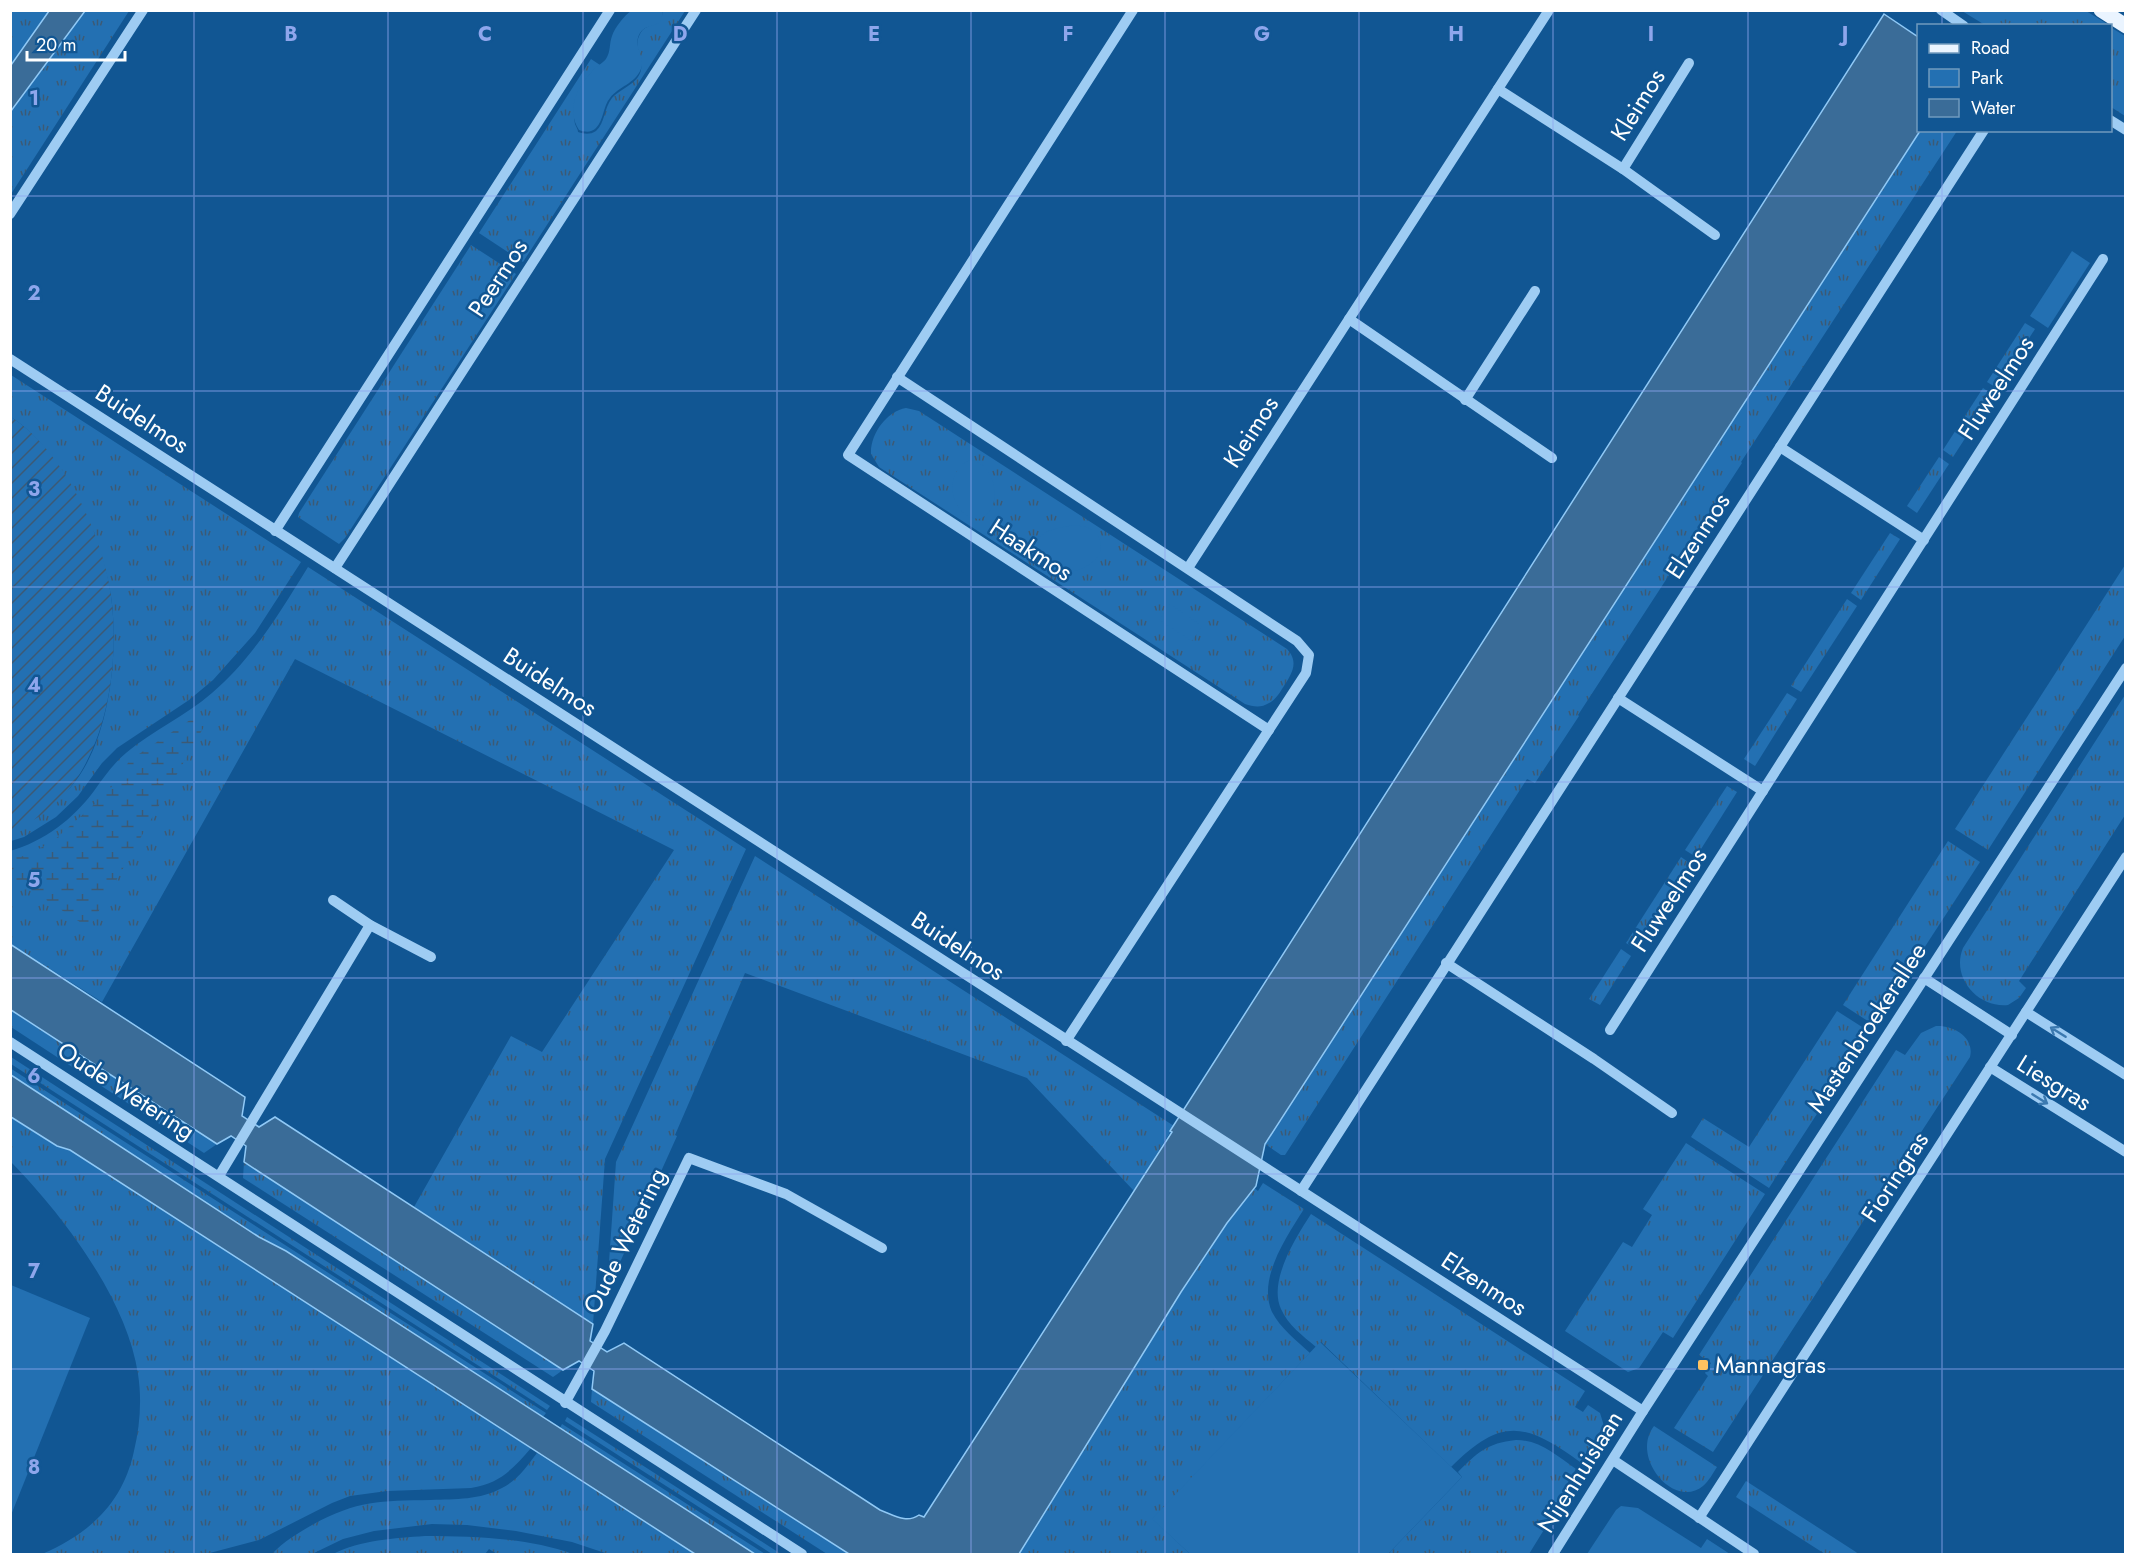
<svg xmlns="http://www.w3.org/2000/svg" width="2136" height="1565" viewBox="0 0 2136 1565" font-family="Jost,sans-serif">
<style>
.grass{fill:url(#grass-tufts)}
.wetland{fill:url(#wetland-marsh)}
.park{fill:#2370b2}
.garden{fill:url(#garden-furrows)}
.water{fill:#3a6c98;stroke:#90c9f6;stroke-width:1.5}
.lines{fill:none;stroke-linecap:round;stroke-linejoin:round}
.minor{stroke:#9eccf3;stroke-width:10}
.major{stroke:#eaf4ff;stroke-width:15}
.oneway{stroke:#3b79b0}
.grid{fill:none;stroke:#8ea6ec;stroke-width:1.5;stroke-opacity:0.55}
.poi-dot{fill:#ffc260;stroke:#115693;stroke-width:2}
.labels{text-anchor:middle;stroke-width:5;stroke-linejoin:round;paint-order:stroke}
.street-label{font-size:24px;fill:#fff;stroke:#115693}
.poi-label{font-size:24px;fill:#fff;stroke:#115693;text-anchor:start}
.grid-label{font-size:20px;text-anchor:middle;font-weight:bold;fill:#8ea6ec;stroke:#115693;stroke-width:5;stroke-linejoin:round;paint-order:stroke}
</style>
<defs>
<pattern id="grass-tufts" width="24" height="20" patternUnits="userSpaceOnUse" patternTransform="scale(1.5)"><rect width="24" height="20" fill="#2370b2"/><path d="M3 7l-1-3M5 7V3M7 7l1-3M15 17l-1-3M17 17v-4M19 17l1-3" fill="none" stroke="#3c5a75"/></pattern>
<pattern id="wetland-marsh" width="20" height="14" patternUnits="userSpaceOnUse" patternTransform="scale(1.5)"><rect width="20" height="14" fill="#2370b2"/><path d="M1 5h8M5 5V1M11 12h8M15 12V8" fill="none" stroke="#3c5a75"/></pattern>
<pattern id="garden-furrows" width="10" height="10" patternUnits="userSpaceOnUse" patternTransform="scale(1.5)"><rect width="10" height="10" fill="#2370b2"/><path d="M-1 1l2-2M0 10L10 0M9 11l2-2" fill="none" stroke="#3c5a75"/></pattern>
</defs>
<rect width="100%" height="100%" fill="#115693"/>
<!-- grass -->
<g class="grass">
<polygon points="11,11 49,11 11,65"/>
<polygon points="85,11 129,11 11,194 10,111"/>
<path d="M662,11H685L523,262L479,233L591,59L600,65C584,75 570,104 575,124C576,127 578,129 578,132C584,134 590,135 596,131C605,123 604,108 612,98C621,88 638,84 641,70C643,58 633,46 640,34C646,23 654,29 663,14Z"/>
<polygon points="1962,11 2086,11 2109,25 1985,25"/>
<polygon points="2110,27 2125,36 2125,116 2111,107"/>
<polygon points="1920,131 1957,131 1741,462 1742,463 1578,715 1579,716 1535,783 1527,779 1285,1155 1281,1155 1265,1144"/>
<polygon points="471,245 516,274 345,538 339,544 298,517 299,513"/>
<polygon points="2025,323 2035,329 1997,388 1987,382"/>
<path d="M11,375L301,562L255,633L213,680L189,700L117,748L102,763L78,796L56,817L24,837L11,841L10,830C20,826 28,818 37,812C47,805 61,797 70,788C110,743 119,653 111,596C102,536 62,450 11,417Z"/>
<polygon points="1983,388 1993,395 1953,457 1943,450"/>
<path d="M906,408L919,411L1287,649C1300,663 1291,675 1282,689C1279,694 1275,700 1269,703C1261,708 1254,707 1245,704L879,467L871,454C870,434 887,411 906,408Z"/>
<polygon points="1939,457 1949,464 1917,513 1907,506"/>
<polygon points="1890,533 1900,539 1861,600 1851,593"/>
<polygon points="2125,565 2125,636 1988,850 1955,829"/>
<path d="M308,567L746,849L605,1159L593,1324L414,1207L511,1036L542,1052L674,850L295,659L102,1002L11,944L10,851C45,841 73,819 94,791C104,777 113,764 126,753C153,730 186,716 212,693C253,658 280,612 308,567Z"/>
<polygon points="1847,599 1857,606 1801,692 1791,686"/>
<polygon points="1787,693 1797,699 1755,766 1744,759"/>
<path d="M2125,695V815L2019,981L2026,988L2019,998L2008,1005C1977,1008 1951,977 1963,948Z"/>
<polygon points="1727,786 1737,792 1696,857 1685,850"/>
<polygon points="1948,841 1980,862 1874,1025 1843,1005"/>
<polygon points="755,856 1174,1126 1134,1191 1027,1078 745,973 675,1135 677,1136 607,1291 616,1162"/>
<polygon points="1681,857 1691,864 1636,949 1626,943"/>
<polygon points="1621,949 1631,956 1600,1005 1589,999"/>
<polygon points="10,1010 217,1144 204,1153 11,1027"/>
<polygon points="1837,1011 1870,1032 1769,1188 1691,1137 1703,1118 1749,1147"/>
<path d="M1936,1026C1953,1025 1975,1037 1970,1057L1713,1452L1674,1428L1708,1376L1705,1373L1711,1363L1699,1355L1896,1050L1905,1055L1921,1033Z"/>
<polygon points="11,1057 550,1406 547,1410 11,1064"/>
<polygon points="10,1068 546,1413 543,1417 286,1251 259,1237 11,1075"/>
<path d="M10,1117L57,1146L70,1150L531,1448C512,1470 500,1483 471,1488L387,1491L350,1496L332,1503L259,1540L206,1554H42C89,1534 123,1503 134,1451C140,1426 142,1399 138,1374C127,1299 62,1214 11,1162Z"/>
<polygon points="1686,1143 1765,1194 1673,1338 1663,1332 1639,1368 1628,1372 1565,1331 1623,1242 1632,1247 1652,1215 1643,1209"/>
<polygon points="244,1162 563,1370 553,1377 243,1178"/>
<path d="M1263,1183L1304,1209C1287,1236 1257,1279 1272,1312C1280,1328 1297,1341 1310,1353L1153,1519L1190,1554H1019L1181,1292L1227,1223L1254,1188L1258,1191Z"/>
<path d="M1311,1214L1585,1391L1575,1407L1583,1412L1588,1405L1600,1413L1604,1426L1580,1462C1526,1423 1502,1416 1451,1467L1321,1342L1316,1347C1303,1336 1288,1325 1281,1309C1268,1281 1296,1237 1311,1214Z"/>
<polygon points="592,1389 849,1554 827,1554 591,1402"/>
<polygon points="567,1417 781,1554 772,1554 565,1421"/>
<polygon points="562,1424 765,1554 755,1554 560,1428"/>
<path d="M1654,1426L1717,1467C1713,1473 1709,1481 1703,1486C1674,1510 1630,1457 1654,1426Z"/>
<path d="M1516,1440C1540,1440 1557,1456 1576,1469L1565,1487L1570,1491L1558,1507L1529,1554H1388L1462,1477L1458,1472C1477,1453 1487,1443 1516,1440Z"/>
<path d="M537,1453L695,1554H608L572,1542L516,1531L467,1525L432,1524L374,1531L343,1539L312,1554H272C284,1541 297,1534 312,1525C358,1500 380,1501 431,1500C456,1499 480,1500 502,1488C518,1480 527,1466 537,1453Z"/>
<polygon points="1746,1481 1859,1554 1825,1554 1736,1497"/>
<path d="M425,1536C474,1536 527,1538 573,1554H497L489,1549L485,1554H333C361,1540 395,1538 425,1536Z"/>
</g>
<!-- wetland -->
<polygon class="wetland" points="196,716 205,725 89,928 11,877 11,857 25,856 52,842 108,792 130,760"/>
<!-- park -->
<g class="park">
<path d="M632,10L662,11L663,14L660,22C654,27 645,25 640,33C632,46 646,57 641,69C635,84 619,86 610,98C603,106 604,120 596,128C591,133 585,132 579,130C566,109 577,88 592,71C596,66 602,64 606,59C611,51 609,44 612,36C615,27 624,16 632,10Z"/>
<polygon points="2072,251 2090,263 2048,328 2030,316"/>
<path d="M972,460C996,465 1005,510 979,519C946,517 944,465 972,460Z"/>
<path d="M1069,526C1079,525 1092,526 1098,536C1117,570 1038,589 1033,555C1030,534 1053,528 1069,526Z"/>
<polygon points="1170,604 1202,626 1192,641 1159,620"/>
<polygon points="11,1285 90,1318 11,1515"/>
<polygon points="1320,1342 1462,1477 1388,1554 1190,1554 1152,1519"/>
<polygon points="1621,1506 1638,1508 1701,1548 1707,1539 1730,1554 1587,1554 1616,1510"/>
</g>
<!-- garden -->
<path class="garden" d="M11,417C64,451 103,535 111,596C122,679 101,800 11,830Z"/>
<!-- water -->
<g class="water">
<polygon points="49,11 85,11 11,111 11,65"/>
<path d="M1884,14L1918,37V130L1920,131L1265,1144L1256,1186L1227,1223L1181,1292L1019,1554H849L592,1389L594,1371L579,1361L563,1370L244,1162L246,1146L231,1136L217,1144L11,1010L10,944L245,1097L242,1116L259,1127L275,1117L593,1324L590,1341L607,1352L624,1343L880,1510C894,1515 906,1524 919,1515L924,1517L1172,1132L1170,1131Z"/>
<polygon points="11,1075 259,1237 286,1251 755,1554 695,1554 70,1150 57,1146 11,1117"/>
</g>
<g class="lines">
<!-- minor -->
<g class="minor">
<polyline points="1133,10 848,455 1269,730"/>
<polyline points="1941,10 1964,26"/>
<polyline points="1498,89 1623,169 1715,235"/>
<polyline points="2110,120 2126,130"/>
<polyline points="1623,169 1689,63"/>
<polyline points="10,214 143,10"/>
<polyline points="1349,319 1552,458"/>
<polyline points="10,359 1643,1411"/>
<polyline points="897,377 1297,641 1309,655 1306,673 1066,1041"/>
<polyline points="1465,400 1535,291"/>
<polyline points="1780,447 1924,540"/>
<polyline points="275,531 610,10"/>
<polyline points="335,568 696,10"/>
<polyline points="1188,568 1549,10"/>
<polyline points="1618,698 1763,791"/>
<polyline points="333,900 370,925 431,957"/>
<polyline points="1446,963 1594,1059 1672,1113"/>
<polyline points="1924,978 2012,1035"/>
<polyline points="2026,1012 2126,1075"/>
<polyline points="1610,1030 2103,259"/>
<polyline points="10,1042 802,1554"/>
<polyline points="1990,1067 2126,1152"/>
<polyline points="219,1176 370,925"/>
<polyline points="1301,1191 1984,130"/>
<polyline points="565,1403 605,1331 689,1158 786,1194 882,1248"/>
<polyline points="1613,1460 1754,1554"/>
<polyline points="1699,1518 2126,857"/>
<polyline points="1553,1554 1643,1411 2126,668"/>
</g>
<!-- major -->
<polyline class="major" points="2101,10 2126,26"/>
</g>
<!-- one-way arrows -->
<defs><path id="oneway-shaft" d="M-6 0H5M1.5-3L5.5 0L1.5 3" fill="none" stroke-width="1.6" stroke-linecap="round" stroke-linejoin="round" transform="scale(1.5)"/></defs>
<g class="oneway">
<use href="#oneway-shaft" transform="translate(2058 1032) rotate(-148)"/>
<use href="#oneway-shaft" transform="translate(2040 1099) rotate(32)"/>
</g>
<!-- grid -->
<path class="grid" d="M194,10V1554M388,10V1554M583,10V1554M777,10V1554M971,10V1554M1165,10V1554M1359,10V1554M1553,10V1554M1748,10V1554M1942,10V26M1942,130V1554M10,196H2126M10,391H2126M10,587H2126M10,782H2126M10,978H2126M10,1174H2126M10,1369H2126"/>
<!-- markers -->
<rect class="poi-dot" x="1697" y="1359" width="12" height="12" rx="3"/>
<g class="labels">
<!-- street labels -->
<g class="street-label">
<text transform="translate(1638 105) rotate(-58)" y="8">Kleimos</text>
<text transform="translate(498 278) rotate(-57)" y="8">Peermos</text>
<text transform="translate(1996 388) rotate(-57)" y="8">Fluweelmos</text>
<text transform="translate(142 419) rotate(33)" y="8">Buidelmos</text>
<text transform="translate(1251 432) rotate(-57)" y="8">Kleimos</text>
<text transform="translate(1698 536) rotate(-57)" y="8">Elzenmos</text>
<text transform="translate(1031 550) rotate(33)" y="8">Haakmos</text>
<text transform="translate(550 682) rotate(33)" y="8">Buidelmos</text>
<text transform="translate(1669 900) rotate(-57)" y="8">Fluweelmos</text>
<text transform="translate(958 946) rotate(33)" y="8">Buidelmos</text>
<text transform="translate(1867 1028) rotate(-57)" y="8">Mastenbroekerallee</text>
<text transform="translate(2054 1083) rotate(32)" y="8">Liesgras</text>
<text transform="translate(126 1091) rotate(33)" y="8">Oude Wetering</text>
<text transform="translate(1895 1177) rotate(-57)" y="8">Fioringras</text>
<text transform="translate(625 1241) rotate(-64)" y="8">Oude Wetering</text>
<text transform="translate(1484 1284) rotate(33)" y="8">Elzenmos</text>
<text transform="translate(1580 1472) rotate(-58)" y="8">Nijenhuislaan</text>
</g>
<!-- poi labels -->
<g class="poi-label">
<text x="1715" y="1373">Mannagras</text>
</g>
</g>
<g class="grid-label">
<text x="291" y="41">B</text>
<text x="485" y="41">C</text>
<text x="680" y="41">D</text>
<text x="874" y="41">E</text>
<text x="1068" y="41">F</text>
<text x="1262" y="41">G</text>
<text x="1456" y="41">H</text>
<text x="1651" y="41">I</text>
<text x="1845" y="41">J</text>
<text x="34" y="105">1</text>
<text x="34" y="300">2</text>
<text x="34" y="496">3</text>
<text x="34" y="692">4</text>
<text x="34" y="887">5</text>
<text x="34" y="1083">6</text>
<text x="34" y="1278">7</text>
<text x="34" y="1474">8</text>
</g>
<!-- border -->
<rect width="2136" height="1565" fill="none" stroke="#ffffff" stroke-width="24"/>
<!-- legend -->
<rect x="1917" y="24" width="195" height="108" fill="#115693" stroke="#709abe" stroke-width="1.5"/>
<rect x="1929" y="44" width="30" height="9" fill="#eaf4ff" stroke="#709abe" stroke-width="1.5"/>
<text x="1971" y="54" font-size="18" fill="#ffffff">Road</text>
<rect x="1929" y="69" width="30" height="18" fill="#2370b2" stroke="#709abe" stroke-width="1.5"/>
<text x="1971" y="84" font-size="18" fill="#ffffff">Park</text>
<rect x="1929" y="99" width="30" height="18" fill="#3a6c98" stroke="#709abe" stroke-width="1.5"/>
<text x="1971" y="114" font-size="18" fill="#ffffff">Water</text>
<!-- scale -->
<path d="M27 51v9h98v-9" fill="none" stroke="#ffffff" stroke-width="3"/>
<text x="36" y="51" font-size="18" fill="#ffffff" stroke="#115693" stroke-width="4.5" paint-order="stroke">20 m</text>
</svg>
